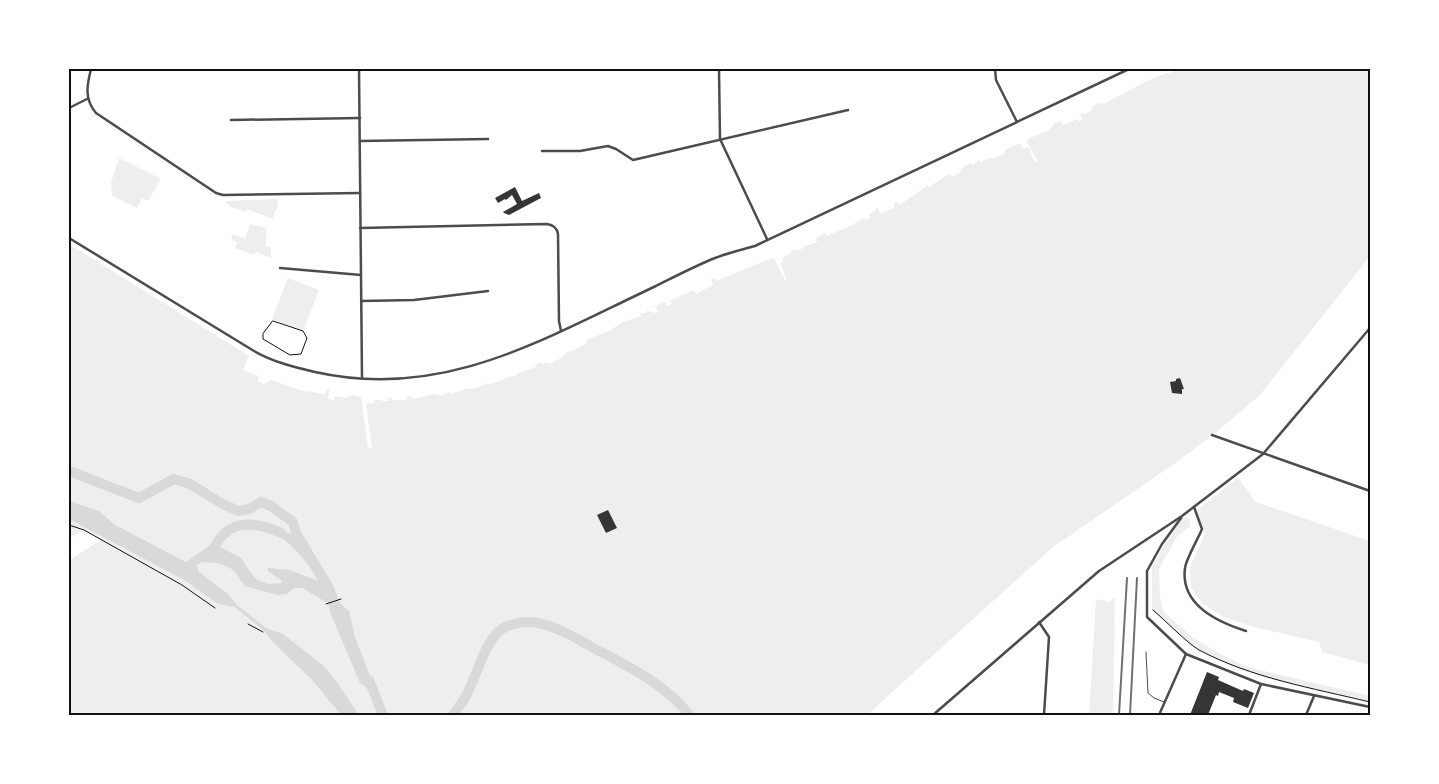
<svg xmlns="http://www.w3.org/2000/svg" width="1439" height="784" viewBox="0 0 1439 784" font-family="'PT Sans Narrow',sans-serif">
<style>
.green{fill:#eee}
.water{fill:#d9d9d9}
.lines{fill:none;stroke-linecap:round;stroke-linejoin:round}
.river{stroke:#d9d9d9;stroke-width:10}
.building{fill:#353535}
.path{stroke:#111;stroke-width:1}
.service{stroke:#4c4c4c;stroke-width:1}
.minor{stroke:#4c4c4c;stroke-width:2.5}
.rail{stroke:#707070;stroke-width:2}
.neatline{fill:none;stroke:#111;stroke-width:2}
</style>
<rect width="100%" height="100%" fill="#fff"/>
<!-- green -->
<g class="green">
<path d="M1177,69H1370V256L1260,395L1214,434L1174,464L1053,547L867,715H69V560L101,540L84,530L69,539V244L249,356L243,370L259,376L257,381L264,384L271,380C285,384 294,389 308,392L310,390L312,392L325,394L326,389H329L328,399L334,400L335,396L346,398L352,395L361,397L368,447L372,448L366,404L375,403L374,400C380,399 384,402 389,401L388,398H392V400H407L406,397L412,396L413,399L435,394L441,396L450,392L451,394L459,391L460,392L462,390L469,388L470,389L477,388L488,383L489,385L512,376H515L521,371L522,372L536,367L535,365L541,362L542,364L547,362L550,364L564,356L565,353L568,352L567,350L569,352C575,349 580,347 587,343L586,340L609,331L623,322L641,316L640,313H645L648,310L649,312L652,311L654,313L658,312L655,306L665,302L668,306L671,305V300L694,290L696,294L713,285L711,279L715,278L716,281L772,258H774L785,281L787,280L780,263L783,261L782,258L791,253V251L797,249L798,251L806,246L817,242L816,238L825,233L827,236L850,226L864,218L866,220L870,218L869,214L875,211V209L877,207L881,214L895,207L894,203L897,201L899,205C909,200 918,191 928,185L929,188L932,186V185C939,181 943,177 950,174L952,177L961,172L960,170L970,163L973,165L979,160L980,162L992,157L993,159L1005,153V150L1020,143L1023,149L1028,147L1035,162L1037,161L1026,140L1049,130L1052,126H1054L1053,124L1061,121L1063,125L1077,119L1079,121L1082,119L1080,114L1083,113L1084,114L1091,111L1092,107L1098,103L1103,104C1114,99 1162,71 1170,73Z"/>
<polygon points="119,158 161,179 148,201 142,198 137,208 112,196 111,183"/>
<polygon points="278,199 277,210 275,210 273,219 247,209 245,212 229,206 225,201"/>
<polygon points="250,224 266,228 266,247 271,247 271,258 256,252 254,255 235,248 237,242 231,240 233,234 245,239"/>
<polygon points="288,278 319,290 303,331 272,319"/>
<polygon points="1238,478 1256,502 1370,541 1370,665 1322,652 1319,642 1258,628 1225,618 1202,603 1191,588 1190,567 1205,534 1197,510"/>
<polygon points="1186,517 1190,520 1190,526 1176,538 1159,569 1160,596 1163,611 1192,637 1218,653 1247,667 1370,696 1370,701 1277,681 1236,668 1196,649 1152,610 1152,567 1164,545 1180,519"/>
<polygon points="1115,597 1113,715 1089,715 1096,599 1109,602"/>
</g>
<!-- water -->
<path class="water" d="M69,501L99,511L115,525L186,562L213,543L219,541L220,547L241,558L253,576L258,580L269,584L281,583L282,581L268,571V568L289,570L318,581C307,559 289,543 270,528L292,534L293,522L301,532L333,585L340,603L349,611L355,637L371,679L374,693L360,683L330,612L328,602L324,601L302,588H294L287,594L278,595L247,587C240,583 240,576 234,571C227,564 204,558 196,565L199,572L228,594L237,605L266,628L283,634L324,666L334,678L359,715H341L314,682L271,640L263,630L235,607L218,604L186,581L69,519Z"/>
<g class="lines">
<!-- river -->
<g class="river">
<polyline points="69,471 139,498 174,479 190,484 221,503 238,511 249,509 261,502 271,506 293,522 296,533"/>
<path d="M211,552C215,546 219,538 225,533C240,519 265,525 281,533"/>
<polyline points="369,680 383,715"/>
<path d="M453,715C457,709 462,703 466,696C475,679 485,644 498,632C511,621 531,620 546,625C561,629 576,638 590,646C623,664 667,684 689,715"/>
</g>
</g>
<!-- building -->
<g class="building">
<polygon points="515,187 522,201 539,193 541,198 509,215 504,213 503,212 517,204 512,195 506,200 505,199 498,203 495,198"/>
<polygon points="1180,378 1184,389 1182,389 1182,394 1172,393 1170,382 1176,381 1176,379"/>
<polygon points="608,510 617,528 606,533 597,515"/>
<polygon points="1207,672 1219,677 1218,680 1243,691 1244,689 1254,693 1248,708 1233,702 1234,698 1219,692 1218,696 1216,695 1208,715 1190,715"/>
</g>
<g class="lines">
<!-- path -->
<g class="path">
<polygon points="273,321 303,331 307,338 301,354 290,355 263,339 263,334"/>
<polyline points="69,525 84,530 182,585 215,608"/>
<polyline points="326,604 341,599"/>
<path d="M1153,610C1166,621 1186,642 1199,650C1252,678 1312,688 1370,702"/>
<polyline points="248,624 263,632"/>
</g>
<!-- service -->
<polyline class="service" points="1146,652 1148,693 1154,698 1164,702"/>
<!-- minor -->
<g class="minor">
<path d="M91,69C87,85 84,99 96,113L216,193L223,195L360,193"/>
<polyline points="359,69 362,378"/>
<polyline points="719,69 720,139 767,239"/>
<polyline points="995,69 996,80 1017,122"/>
<polyline points="69,108 87,99"/>
<polyline points="231,120 360,118"/>
<polyline points="360,141 488,139"/>
<polyline points="542,151 580,151 608,146 616,149 633,160 848,110"/>
<path d="M360,228L547,224C554,225 557,228 558,234L559,321L561,331"/>
<path d="M69,238L254,351C273,362 294,367 315,372C444,401 545,338 656,286C676,276 695,266 715,258C728,253 741,250 755,246L1129,69"/>
<polyline points="280,268 361,275"/>
<polyline points="361,301 414,300 488,291"/>
<polyline points="1212,435 1370,491"/>
<path d="M1194,507L1202,529C1198,539 1186,559 1185,568C1180,605 1217,622 1246,631"/>
<polyline points="1181,518 1162,544 1147,571 1147,617 1186,654 1261,684 1370,707"/>
<polyline points="1039,622 1049,637 1044,715"/>
<polyline points="933,715 1099,571 1182,516 1263,454 1370,328"/>
<polyline points="1159,715 1186,654"/>
<polyline points="1249,715 1261,684"/>
<polyline points="1306,715 1314,696"/>
</g>
<!-- rail -->
<g class="rail">
<polyline points="1119,715 1127,578"/>
<polyline points="1130,715 1137,578"/>
</g>
</g>
<!-- border -->
<rect width="1439" height="784" fill="none" stroke="#ffffff" stroke-width="140"/>
<rect x="70" y="70" width="1299" height="644" class="neatline"/>
</svg>
